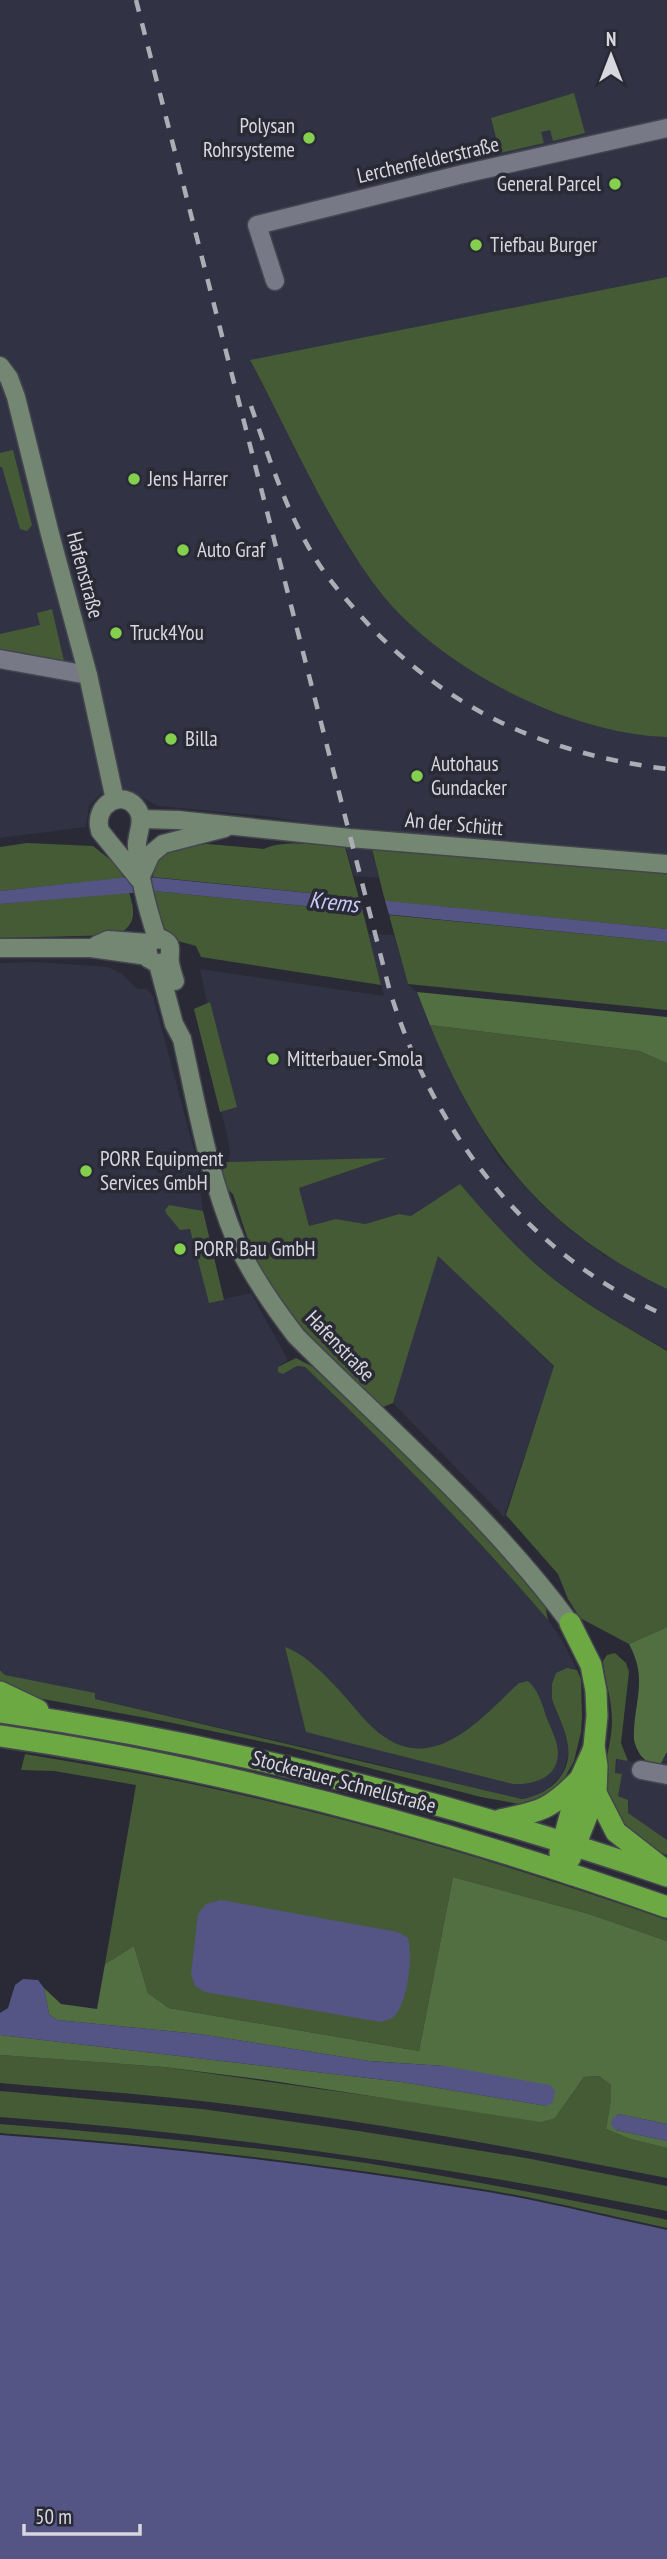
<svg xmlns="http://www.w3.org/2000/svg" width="667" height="2559" viewBox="0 0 667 2559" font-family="'PT Sans Narrow',sans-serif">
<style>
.built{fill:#313243}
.green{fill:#445b36}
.forest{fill:#526f41}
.water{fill:#545584}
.pier{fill:#292a35}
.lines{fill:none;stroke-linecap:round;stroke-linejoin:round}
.street-casing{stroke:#44454f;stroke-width:21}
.secondary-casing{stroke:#44454f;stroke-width:21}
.highway-casing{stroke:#44454f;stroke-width:24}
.street{stroke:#777986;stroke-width:18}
.secondary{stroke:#748772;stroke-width:18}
.highway{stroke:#6da943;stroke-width:21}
.rail{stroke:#acadb5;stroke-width:4.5;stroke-dasharray:12 12;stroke-linecap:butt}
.poi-dot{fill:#84d04e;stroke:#292a35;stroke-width:2.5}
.labels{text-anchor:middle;stroke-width:7;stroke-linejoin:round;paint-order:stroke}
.poi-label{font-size:21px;fill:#d7d7df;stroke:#292a35;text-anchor:start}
.street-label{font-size:21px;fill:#d7d7df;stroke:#292a35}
.water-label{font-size:23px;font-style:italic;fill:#c7caf8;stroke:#292a35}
</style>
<rect width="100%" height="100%" fill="#292a35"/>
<!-- built -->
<g class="built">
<polygon points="0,0 667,0 667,277 250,361 352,552 407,619 440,649 485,679 536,704 576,720 619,731 667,737 667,855 367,832 379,878 354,876 346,849 333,827 264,816 158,806 127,789 111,789 99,795 89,806 86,827 0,838"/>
<polygon points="368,934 394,935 408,984 417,992 464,1099 500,1159 542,1205 568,1228 604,1255 667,1289 667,1350 604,1314 556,1281 514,1245 460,1185 411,1216 399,1214 365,1224 336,1219 309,1226 299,1188 384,1159 228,1162 230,1152 227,1134 194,1009 207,1003 200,969 384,996"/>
<polygon points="38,962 108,967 122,974 138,989 147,989 153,996 197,1161 203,1211 224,1299 251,1293 288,1360 278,1367 283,1374 297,1366 305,1367 386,1444 495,1558 548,1620 562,1640 577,1670 573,1668 552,1699 568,1742 569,1753 562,1774 546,1791 530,1798 510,1798 378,1764 95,1699 5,1675 0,1669 0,963"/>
<polygon points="438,1255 554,1367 504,1517 393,1403"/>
<polygon points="667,1752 667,1840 627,1813 629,1803 618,1796 615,1773 617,1759 654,1765 666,1756"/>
</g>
<!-- green -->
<g class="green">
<polygon points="574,93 585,133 553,141 550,130 541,132 544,143 500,153 491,118"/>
<path d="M667,277V737C566,734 433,665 374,584C325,517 289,433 250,360Z"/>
<polygon points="13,450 32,525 27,531 20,529 2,467 0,467 0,453"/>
<polygon points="52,609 64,661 0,649 0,634 40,625 37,613"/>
<polygon points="27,843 93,846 117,865 124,878 0,891 0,847"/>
<path d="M208,844L264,849C280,839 325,845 345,847L359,898L153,877C155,847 183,845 208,844Z"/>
<polygon points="372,849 667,873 667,929 385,901"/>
<polygon points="154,891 363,912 381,985 201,957 196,946 174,940 163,931"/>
<path d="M129,892C135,912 137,924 117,935L0,938V904Z"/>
<polygon points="389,915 667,942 667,1010 408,984"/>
<polygon points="210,1002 237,1107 220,1112 194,1009"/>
<path d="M430,1025L639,1051L667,1063V1289C543,1229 482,1151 430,1025Z"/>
<path d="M387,1158L299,1188L309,1226L336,1219L365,1224L399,1214L411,1216L460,1184C490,1219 520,1253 556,1281C591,1308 630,1329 667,1351V1627L629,1644L580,1618L568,1599L558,1574L506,1515L554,1366L438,1256L393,1403L383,1407C337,1363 288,1322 259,1265C248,1243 241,1218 233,1194L227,1189L220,1164L228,1162Z"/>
<polygon points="169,1205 203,1211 224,1300 209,1303 190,1229 180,1230 166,1213 165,1210"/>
<path d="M296,1358L317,1369L391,1440L501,1551L545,1605L548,1620C472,1531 390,1448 305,1367L297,1366L283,1374L278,1372V1367Z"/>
<path d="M285,1647C305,1654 324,1674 339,1690C352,1704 364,1721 379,1733C434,1777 482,1717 519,1683L528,1681C538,1690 542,1703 546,1716C550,1727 558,1741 558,1753C558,1778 533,1785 513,1784L306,1732Z"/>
<path d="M615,1653L626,1663L629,1672L621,1743L628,1761L616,1759L615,1773L622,1774L618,1796L628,1800V1813L667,1840V1855C629,1840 601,1813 605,1769C607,1753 612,1737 612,1721C612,1700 605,1681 603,1661L607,1655Z"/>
<path d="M567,1668L577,1670L581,1679L582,1717L581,1732L574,1761L557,1792L525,1805L481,1797L288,1747L168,1722L32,1697L0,1682V1670L5,1675L95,1693V1699L522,1799C548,1795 572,1775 568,1746C566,1730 557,1714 552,1699V1684L556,1673Z"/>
<path d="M25,1754C79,1763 134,1772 187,1783C350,1817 510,1865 667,1920V1941L589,1914L453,1877L419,2051L169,2008L148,1993L134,1946L105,1964L136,1785L54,1771L21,1770Z"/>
<path d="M0,2055L164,2067L449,2107L555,2118L584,2077L599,2076L611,2085V2099L606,2129L630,2139L667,2148V2178C513,2147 357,2119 201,2101C134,2093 67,2089 0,2083Z"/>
<path d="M0,2091L202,2109L359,2131L526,2158L667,2186V2211C446,2166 225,2134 0,2117Z"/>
<path d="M0,2124C122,2134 244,2145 366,2163C466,2179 565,2199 664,2219L667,2220V2228C601,2214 536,2197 469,2187C314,2162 157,2144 0,2133Z"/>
</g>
<!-- forest -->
<g class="forest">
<polygon points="417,992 667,1017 667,1063 639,1051 430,1025"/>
<path d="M667,1627V1752L661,1763L654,1765C642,1760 637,1752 634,1740C633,1702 649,1681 629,1644Z"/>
<polygon points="453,1877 589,1914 667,1941 667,2124 618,2114 616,2130 667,2141 667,2148 630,2139 606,2129 611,2099 611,2085 599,2076 584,2077 555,2118 541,2122 266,2080 164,2067 0,2055 0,2035 402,2082 547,2106 444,2066 369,2061 199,2034 57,2020 49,2014 44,1988 61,2004 97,2009 105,1964 134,1946 148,1993 169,2008 419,2051"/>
</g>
<!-- water -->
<g class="water">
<polygon points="138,876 667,929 667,942 154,891 0,904 0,891"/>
<path d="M221,1900L398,1932L408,1938C413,1956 408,2006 392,2018C391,2019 383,2021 381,2022L205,1992L195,1986L191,1975L198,1914L206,1904Z"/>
<polygon points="23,1979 38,1980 44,1988 49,2014 57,2020 199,2034 369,2061 444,2066 550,2085 555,2091 553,2102 547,2106 402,2082 0,2035 0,2013 8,2008 15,1985"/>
<polygon points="618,2114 667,2124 667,2141 616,2130 611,2125 612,2119"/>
<path d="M0,2135C157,2146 314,2164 469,2189C536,2199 601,2216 667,2230V2559H0Z"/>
</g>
<!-- pier -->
<polygon class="pier" points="358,894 384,897 390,918 364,916"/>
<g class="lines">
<!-- street casing -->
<g class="street-casing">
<g id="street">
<polyline points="275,281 257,225 463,174 667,128"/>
<polyline points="0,659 88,675"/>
<polyline points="641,1770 667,1775"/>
</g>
</g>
<!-- secondary casing -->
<g class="secondary-casing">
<g id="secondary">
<polyline points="0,366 9,378 16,397 50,534 88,675 115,800"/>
<polyline points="141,819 178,820 350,838 667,864"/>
<polyline points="141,876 151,854 163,844 225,828"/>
<path d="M139,879L100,831C92,804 124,787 138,810C145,822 136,835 137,847C139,879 147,908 157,938"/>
<polyline points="97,945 108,940 149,943"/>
<polyline points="0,948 91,948 148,956"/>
<path d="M168,960L158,964L149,959L147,947L152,940L162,939C175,945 168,952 170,963C171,969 173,975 175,981"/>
<path d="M158,964L174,1024L182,1039C197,1107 209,1177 236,1241C251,1275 273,1306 296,1336C389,1429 491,1516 570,1623"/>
</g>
</g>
<!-- highway casing -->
<g class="highway-casing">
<g id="highway">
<polyline points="570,1623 591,1665 596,1691 597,1716 594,1746 597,1766 596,1793 570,1858"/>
<polyline points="0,1692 38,1710"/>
<path d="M0,1712C228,1745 449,1802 667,1876"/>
<path d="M0,1736C228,1769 450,1830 667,1907"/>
<polyline points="596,1793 616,1832 662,1868"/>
<path d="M500,1820C540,1811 548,1811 578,1781"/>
<polyline points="560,1853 580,1779 594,1748"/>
</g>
</g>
<!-- street -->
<use href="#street" class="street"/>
<!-- secondary -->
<use href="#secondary" class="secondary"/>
<!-- highway -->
<use href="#highway" class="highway"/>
<!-- rail -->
<g class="rail">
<path d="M136,0L389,988C432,1131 528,1257 667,1316"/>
<path d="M251,406C269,458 286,511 315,558C329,581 350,604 368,624C451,712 548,754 667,769"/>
</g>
</g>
<!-- markers -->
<g class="poi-dot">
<circle cx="309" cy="138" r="7"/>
<circle cx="615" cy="184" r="7"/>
<circle cx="476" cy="245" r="7"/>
<circle cx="134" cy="479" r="7"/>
<circle cx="183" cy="550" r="7"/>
<circle cx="116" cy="633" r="7"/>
<circle cx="171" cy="739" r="7"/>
<circle cx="417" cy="776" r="7"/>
<circle cx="273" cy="1059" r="7"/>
<circle cx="86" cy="1171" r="7"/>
<circle cx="180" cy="1249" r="7"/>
</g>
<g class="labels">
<!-- poi labels -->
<g class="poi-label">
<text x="295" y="133" text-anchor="end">Polysan<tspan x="295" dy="24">Rohrsysteme</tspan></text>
<text x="601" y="191" text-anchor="end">General Parcel</text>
<text x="490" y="252">Tiefbau Burger</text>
<text x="148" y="486">Jens Harrer</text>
<text x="197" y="557">Auto Graf</text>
<text x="130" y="640">Truck4You</text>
<text x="185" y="746">Billa</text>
<text x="431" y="771">Autohaus<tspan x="431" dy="24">Gundacker</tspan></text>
<text x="287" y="1066">Mitterbauer-Smola</text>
<text x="100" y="1166">PORR Equipment<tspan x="100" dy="24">Services GmbH</tspan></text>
<text x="194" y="1256">PORR Bau GmbH</text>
</g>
<!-- street labels -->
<g class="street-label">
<text transform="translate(428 160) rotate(-13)" y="7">Lerchenfelderstraße</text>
<text transform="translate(85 575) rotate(75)" y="7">Hafenstraße</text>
<text transform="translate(454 824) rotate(5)" y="7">An der Schütt</text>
<text transform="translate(340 1346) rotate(46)" y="7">Hafenstraße</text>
<text transform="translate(344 1782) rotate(15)" y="7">Stockerauer Schnellstraße</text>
</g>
<!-- water labels -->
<g class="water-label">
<text transform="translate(334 902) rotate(6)" y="8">Krems</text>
</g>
</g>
<!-- north arrow -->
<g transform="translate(611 56)" stroke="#292a35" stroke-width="5" paint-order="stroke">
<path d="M0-5L12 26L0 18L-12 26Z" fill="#d7d7df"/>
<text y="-10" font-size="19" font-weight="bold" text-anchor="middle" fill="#d7d7df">N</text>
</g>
<!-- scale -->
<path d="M24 2524v10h116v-10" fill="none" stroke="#d7d7df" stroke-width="3.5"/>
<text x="35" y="2524" font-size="21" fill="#d7d7df" stroke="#292a35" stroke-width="5" paint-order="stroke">50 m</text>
</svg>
